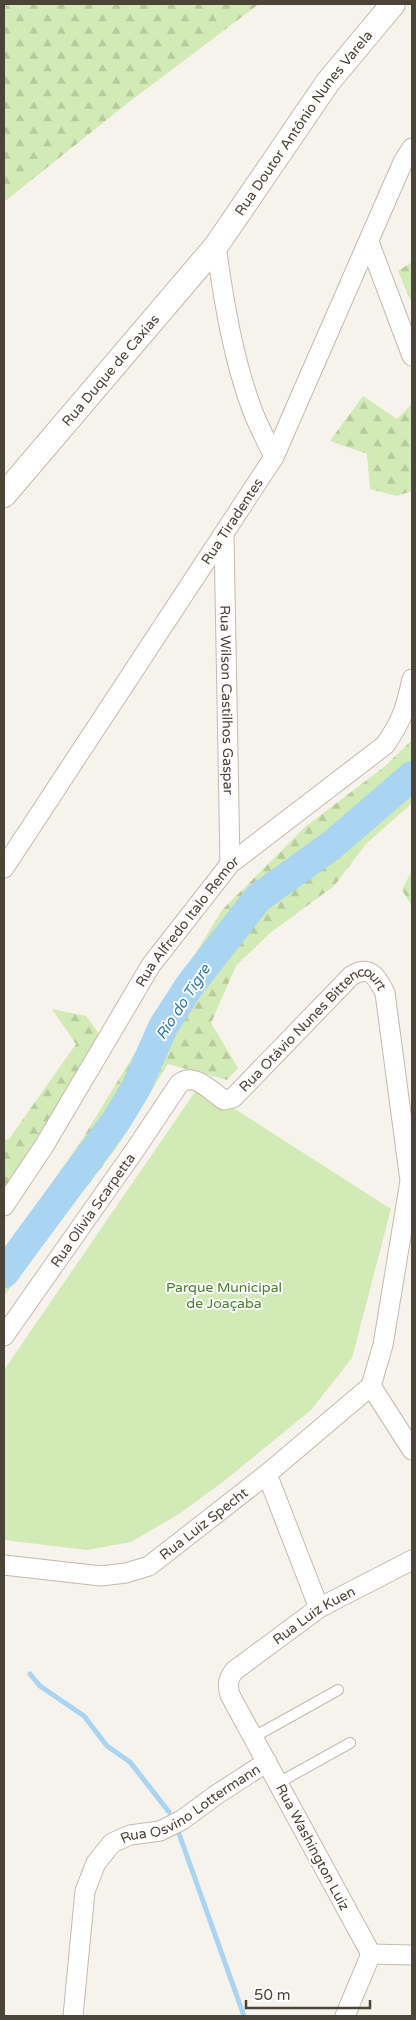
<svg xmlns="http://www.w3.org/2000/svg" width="416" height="2020" viewBox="0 0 416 2020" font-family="'Varela Round',sans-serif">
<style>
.forest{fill:url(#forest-firs)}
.park{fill:#d2eab5}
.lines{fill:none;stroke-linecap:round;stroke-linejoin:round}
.stream{stroke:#a9d4f2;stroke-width:5}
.river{stroke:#a9d4f2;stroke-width:30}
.service-casing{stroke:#c2bbae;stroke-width:12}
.minor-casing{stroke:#c2bbae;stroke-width:21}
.tertiary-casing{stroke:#c2bbae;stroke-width:26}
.service{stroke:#fff;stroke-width:10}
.minor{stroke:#fff;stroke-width:19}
.tertiary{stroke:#fff;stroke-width:24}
.labels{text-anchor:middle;stroke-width:4;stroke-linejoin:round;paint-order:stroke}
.street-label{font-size:14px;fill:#4b4439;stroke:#fff}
.park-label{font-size:14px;fill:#4a7f2a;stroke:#fff}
.water-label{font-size:15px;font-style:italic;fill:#2e7ab2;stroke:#fff}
</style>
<defs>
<pattern id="forest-firs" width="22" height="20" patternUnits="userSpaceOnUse" patternTransform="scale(1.25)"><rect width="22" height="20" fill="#d2eab5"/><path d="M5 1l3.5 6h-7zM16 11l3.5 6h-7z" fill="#b6ca9c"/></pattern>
</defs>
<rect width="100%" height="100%" fill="#f6f3ec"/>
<!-- forest -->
<g class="forest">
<polygon points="4,4 259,4 129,102 4,202"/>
<polygon points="412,262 412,304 398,271"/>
<polygon points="363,396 397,419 412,404 412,491 397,496 370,489 367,454 330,441"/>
<polygon points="412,740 412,803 366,844 334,886 270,933 236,966 211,1023 238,1068 227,1080 168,1064 117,1147 4,1296 4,1252 83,1138 222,910 305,827 384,767"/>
<polygon points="412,870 412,906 402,890"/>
<polygon points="52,1009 86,1016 103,1039 4,1202 4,1140 9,1139 76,1044"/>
</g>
<!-- park -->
<polygon class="park" points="199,1086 391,1209 352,1358 311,1410 224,1481 179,1514 131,1542 87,1550 4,1540 4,1370"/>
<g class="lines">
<!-- stream -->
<g class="stream">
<polyline points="30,1674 40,1686 84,1716 107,1746 130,1762 169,1812"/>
<polyline points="177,1828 244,2016"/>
</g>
<!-- river -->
<polyline class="river" points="4,1273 116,1121 136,1088 163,1027 190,985 258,898 332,845 412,776"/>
<!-- service casing -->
<g class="service-casing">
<g id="service">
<polyline points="254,1737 338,1690"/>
<polyline points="278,1783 350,1743"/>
</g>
</g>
<!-- minor casing -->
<g class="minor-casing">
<g id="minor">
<polyline points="369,242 412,356"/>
<path d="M216,246C224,302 233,359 253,412C259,427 267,442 274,457"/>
<path id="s1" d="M224,536L230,864"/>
<path id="s2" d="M4,868L274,457L403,162L412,148"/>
<path id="s3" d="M4,1206L44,1146L151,965L230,864L385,745C402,721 406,707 412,679"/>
<path id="s4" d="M4,1336L137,1147L179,1084C193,1071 211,1091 224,1100L233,1098L351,976C370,964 377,977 385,993L410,1181L383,1345L371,1386"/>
<polyline points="371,1386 412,1450"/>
<polyline points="267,1474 319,1608"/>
<path id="s5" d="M4,1565L101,1576L126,1573L149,1566L267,1474L371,1386"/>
<path id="s6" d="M371,1954L230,1695C227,1685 228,1679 234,1671L319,1608L412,1560"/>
<polyline points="371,1954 412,1955"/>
<path id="s7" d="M73,2016L85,1891L96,1863L112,1843L130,1835L160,1831L182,1820L216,1795L267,1762"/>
<polyline points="345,2016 371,1954"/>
</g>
</g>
<!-- tertiary casing -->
<g class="tertiary-casing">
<g id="tertiary">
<path id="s8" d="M4,495L216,246L328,82L393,4"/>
</g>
</g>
<!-- service -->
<use href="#service" class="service"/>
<!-- minor -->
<use href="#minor" class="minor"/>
<!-- tertiary -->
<use href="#tertiary" class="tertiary"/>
</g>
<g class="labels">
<!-- street labels -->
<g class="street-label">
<text dy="5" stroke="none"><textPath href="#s8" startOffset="478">Rua Doutor Antônio Nunes Varela</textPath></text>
<text dy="5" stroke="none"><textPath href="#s8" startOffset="164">Rua Duque de Caxias</textPath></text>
<text dy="5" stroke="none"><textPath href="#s2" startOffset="415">Rua Tiradentes</textPath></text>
<text dy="5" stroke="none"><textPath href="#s1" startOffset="164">Rua Wilson Castilhos Gaspar</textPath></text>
<text dy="5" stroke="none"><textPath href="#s3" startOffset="339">Rua Alfredo Italo Remor</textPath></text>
<text dy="5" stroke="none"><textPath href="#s4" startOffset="480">Rua Otávio Nunes Bittencourt</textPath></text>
<text dy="5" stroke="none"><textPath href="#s4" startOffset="154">Rua Olívia Scarpetta</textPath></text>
<text dy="5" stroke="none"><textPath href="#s5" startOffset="216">Rua Luiz Specht</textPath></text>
<text dy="5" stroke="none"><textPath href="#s6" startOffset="418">Rua Luiz Kuen</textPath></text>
<text dy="5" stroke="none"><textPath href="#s7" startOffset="270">Rua Osvino Lottermann</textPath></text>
<text transform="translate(313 1847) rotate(62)" y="5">Rua Washington Luiz</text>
</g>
<!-- park labels -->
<g class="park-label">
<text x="224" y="1292">Parque Municipal<tspan x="224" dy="16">de Joaçaba</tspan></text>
</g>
<!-- water labels -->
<g class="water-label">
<text transform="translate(183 1002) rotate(-57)" y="5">Rio do Tigre</text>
</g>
</g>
<!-- border -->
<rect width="416" height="2020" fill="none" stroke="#4b4439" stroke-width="10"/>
<!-- scale -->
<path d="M246 2000v8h124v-8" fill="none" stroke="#4b4439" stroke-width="2.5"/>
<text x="254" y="2000" font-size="15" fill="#4b4439" stroke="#ffffff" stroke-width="4" paint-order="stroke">50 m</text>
</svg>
